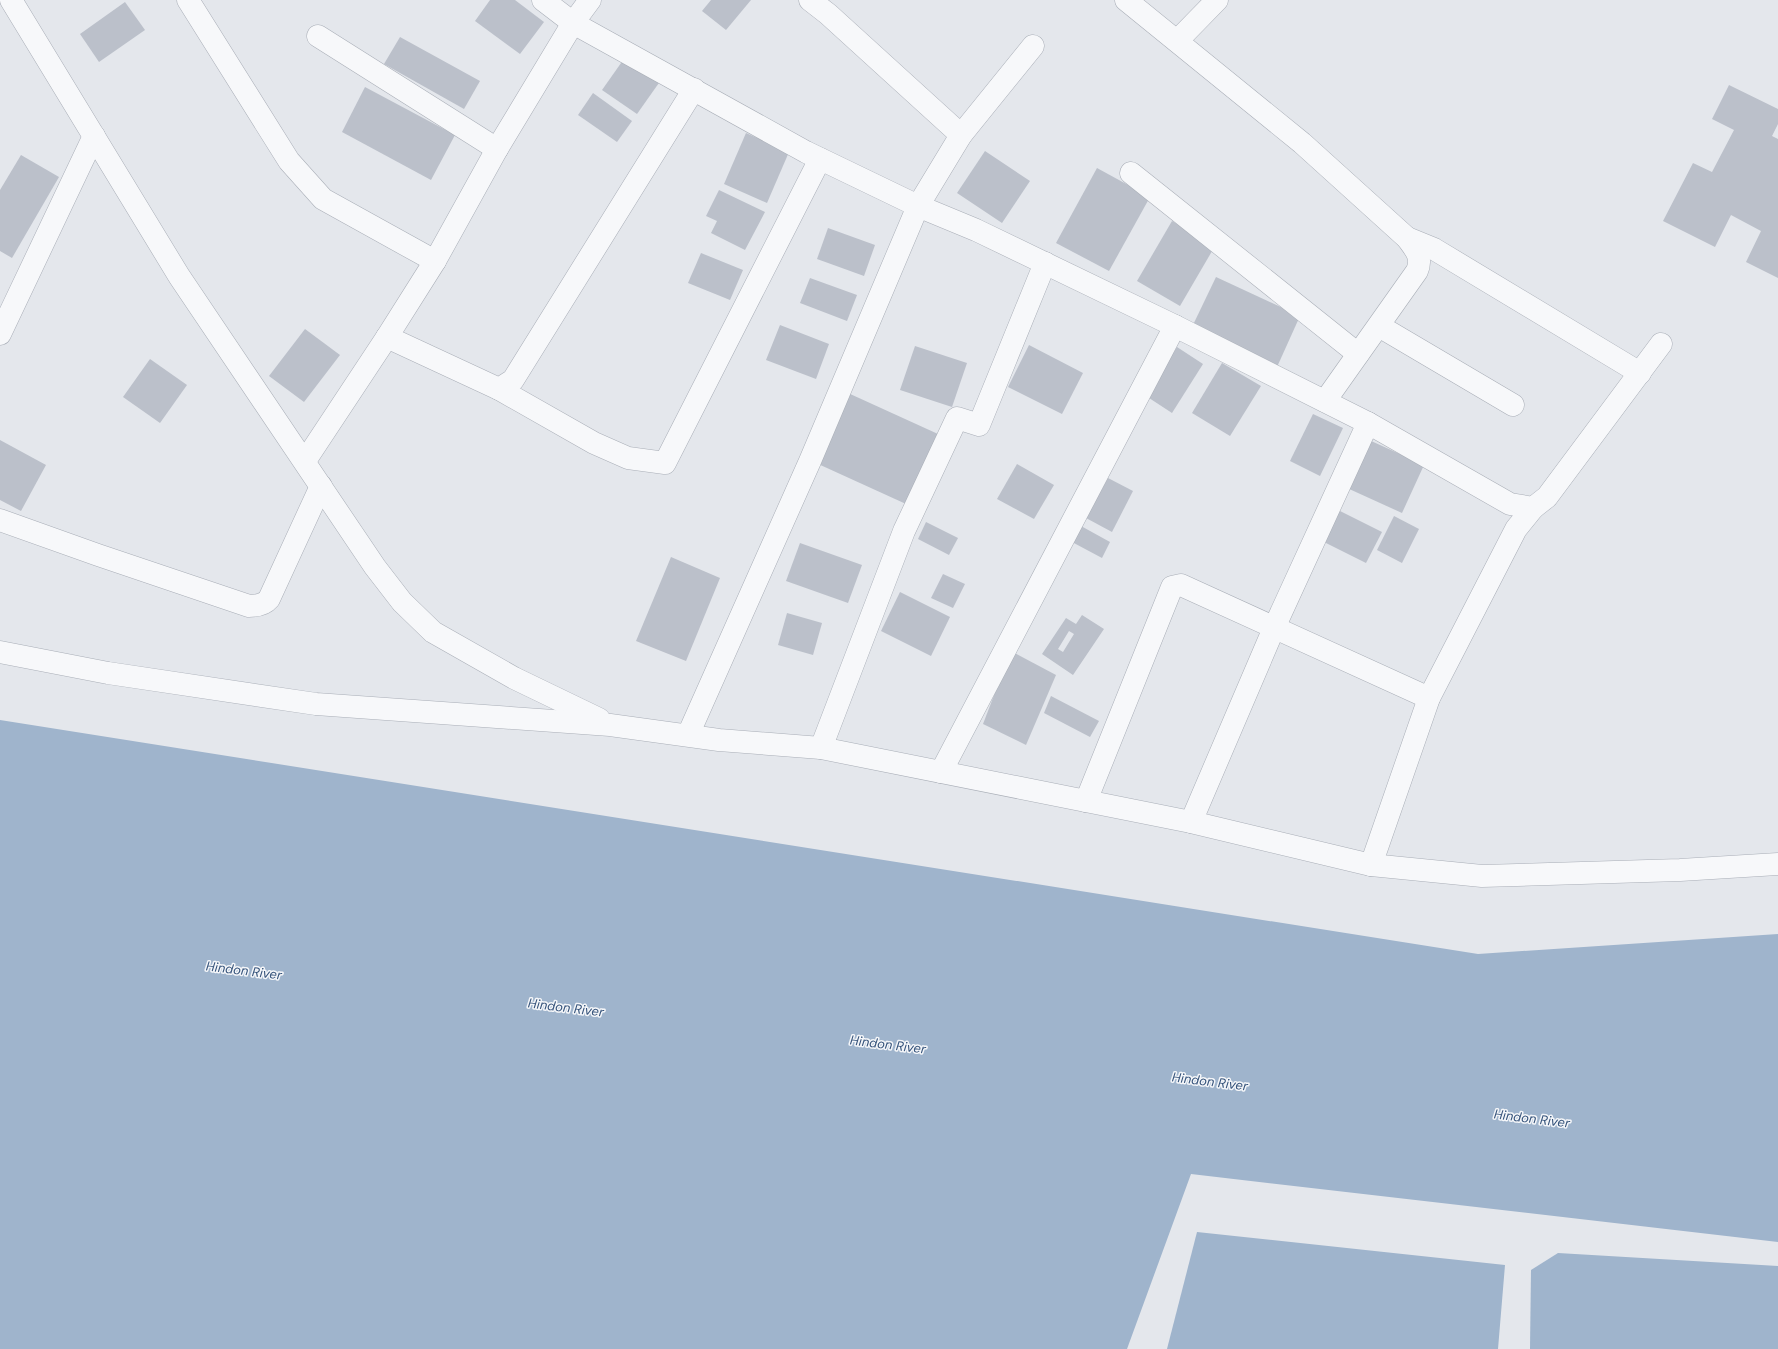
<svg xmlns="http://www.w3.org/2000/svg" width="1778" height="1349" viewBox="0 0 1778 1349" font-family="'DM Sans',sans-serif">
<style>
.water{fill:#9fb4cc}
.building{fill:#bbc0ca;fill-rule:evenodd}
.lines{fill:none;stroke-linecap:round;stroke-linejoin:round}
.minor-casing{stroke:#a9aeb7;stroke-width:23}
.minor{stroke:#f7f8fa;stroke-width:22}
.labels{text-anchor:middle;stroke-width:3;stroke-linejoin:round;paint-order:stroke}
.water-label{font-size:13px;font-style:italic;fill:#34527a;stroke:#f4f6f9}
</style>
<rect width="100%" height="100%" fill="#e4e7ec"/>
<!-- water -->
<g class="water">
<polygon points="0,720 1478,954 1778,934 1778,1242 1191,1174 1127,1349 0,1349"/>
<polygon points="1197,1232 1505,1265 1498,1349 1167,1349"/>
<polygon points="1558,1253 1778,1266 1778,1349 1530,1349 1531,1270"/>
</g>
<!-- building -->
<g class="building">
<polygon points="490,0 515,0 544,22 520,54 475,21"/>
<polygon points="711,0 751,0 726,30 702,11"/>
<polygon points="125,2 145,30 99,62 80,34"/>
<polygon points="400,37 480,81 464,109 384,64"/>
<polygon points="626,56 661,80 637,114 602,90"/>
<polygon points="1729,85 1778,109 1778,124 1772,136 1778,139 1778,278 1746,262 1761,231 1731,215 1715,247 1663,221 1693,163 1712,172 1734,130 1712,119"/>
<polygon points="365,87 455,135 431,180 342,132"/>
<polygon points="593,93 632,121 617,142 578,115"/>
<polygon points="746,133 789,152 767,203 724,184"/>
<polygon points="985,151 1030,181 1002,223 957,193"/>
<polygon points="21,155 59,177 12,258 0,251 0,190"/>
<polygon points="1097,168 1150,197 1109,271 1056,243"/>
<polygon points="719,190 765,212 745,250 711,233 717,221 706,216"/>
<polygon points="1172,221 1215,246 1180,306 1137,281"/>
<polygon points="828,228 875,245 864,276 817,259"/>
<polygon points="701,253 743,270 730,300 688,283"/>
<polygon points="1216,277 1300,316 1277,367 1192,327"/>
<polygon points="810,278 857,295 847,321 800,303"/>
<polygon points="780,325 829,344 816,379 766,360"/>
<polygon points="305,329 340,355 304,402 269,376"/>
<polygon points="1029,345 1083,373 1062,414 1008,387"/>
<polygon points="915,346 967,363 952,407 900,390"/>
<polygon points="1177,347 1203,364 1172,413 1146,396"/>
<polygon points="150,359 187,385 160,423 123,397"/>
<polygon points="1222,363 1261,386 1230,436 1192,413"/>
<polygon points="848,393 938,434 906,504 816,463"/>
<polygon points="1313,414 1343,428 1320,476 1290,461"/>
<polygon points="0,440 46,465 21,511 0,500"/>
<polygon points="1369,440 1424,465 1402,513 1347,488"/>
<polygon points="1017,464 1054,485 1034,519 997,499"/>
<polygon points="1108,478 1133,491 1112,532 1086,518"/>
<polygon points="1336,509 1382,532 1366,563 1320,540"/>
<polygon points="1394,516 1419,529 1402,563 1377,550"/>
<polygon points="926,522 958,538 949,555 918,539"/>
<polygon points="1081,526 1110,542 1102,558 1072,542"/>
<polygon points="800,543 862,565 848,603 786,581"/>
<polygon points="671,557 720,578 686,661 636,641"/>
<polygon points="943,574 965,584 953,608 931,598"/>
<polygon points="900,592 950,617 931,656 881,631"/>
<polygon points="787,613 822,623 813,655 778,645"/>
<path d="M1082,615L1104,629L1073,675L1042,654L1066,618L1076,624ZM1069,631L1074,634L1063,652L1058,649Z"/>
<polygon points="1011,651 1056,675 1026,745 983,724"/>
<polygon points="1051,696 1099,721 1090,737 1044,713"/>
</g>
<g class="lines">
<!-- minor casing -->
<g class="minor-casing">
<g id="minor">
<polyline points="11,0 179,276 375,567 402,602 433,632 514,678 599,719"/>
<polyline points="188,0 289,161 323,199 435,261"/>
<polyline points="543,0 573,23 806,152 918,206 976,230 1175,326 1368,423 1510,504 1533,508 1547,497 1661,344"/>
<polyline points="810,0 828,14 961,135"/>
<path d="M1126,0L1302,143L1407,238C1415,249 1423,257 1417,271L1325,401"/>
<polyline points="318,36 497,149"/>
<polyline points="1177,41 1217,0"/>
<polyline points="1131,173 1358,354"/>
<polyline points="1407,238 1434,249 1640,373"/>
<polyline points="1379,326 1513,405"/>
<polyline points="0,334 94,136"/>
<polyline points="387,337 499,389 513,380 694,89"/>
<polyline points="499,389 594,443 628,458 665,463 820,159"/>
<polyline points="305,461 387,337 435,261 497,149 573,23 590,0"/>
<path d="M0,520L98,555L249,606C257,606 264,605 269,599L321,486"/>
<polyline points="0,652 108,673 316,704 610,725 719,740 821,748 1191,822 1371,865 1482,876 1680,870 1778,864"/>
<polyline points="688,735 810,461 918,206 961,135 1033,46"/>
<polyline points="821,748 904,531 957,418 979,425 1045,263"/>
<polyline points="941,772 1175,326"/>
<polyline points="1086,801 1172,587 1181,585 1429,698"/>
<polyline points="1191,822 1274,628 1368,423"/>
<polyline points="1371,865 1429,698 1516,529 1533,508"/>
</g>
</g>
<!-- minor -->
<use href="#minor" class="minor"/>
</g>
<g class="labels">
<!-- water labels -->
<g class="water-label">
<text transform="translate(244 970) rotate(7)" y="5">Hindon River</text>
<text transform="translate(566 1007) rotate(7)" y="5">Hindon River</text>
<text transform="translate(888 1044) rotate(7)" y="5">Hindon River</text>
<text transform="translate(1210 1081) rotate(7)" y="5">Hindon River</text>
<text transform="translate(1532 1118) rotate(7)" y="5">Hindon River</text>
</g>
</g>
</svg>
